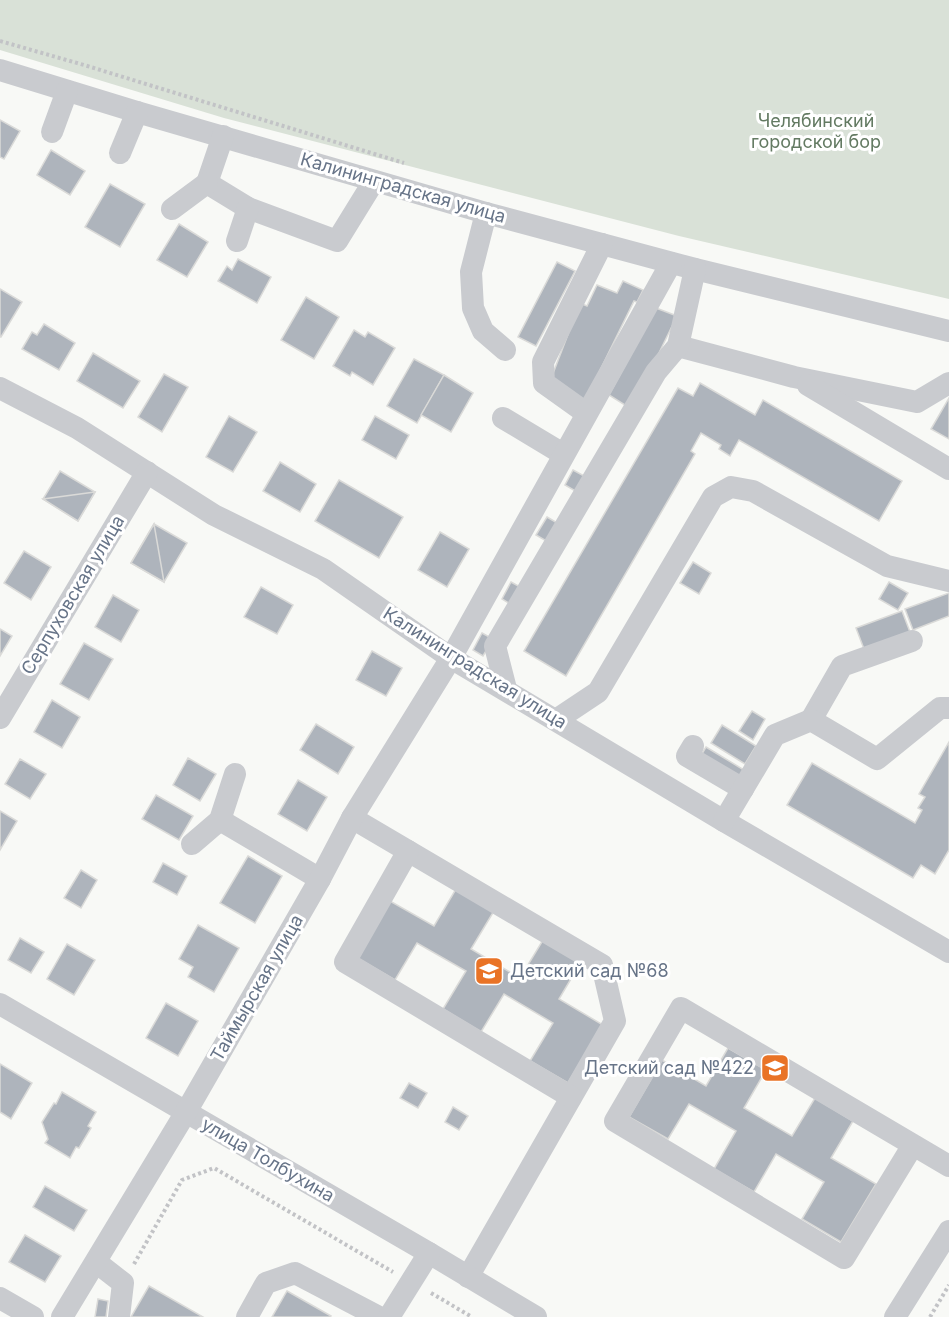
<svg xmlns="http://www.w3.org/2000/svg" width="949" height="1317" viewBox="0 0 949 1317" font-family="Inter,sans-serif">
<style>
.green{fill:#d9e1d7}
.building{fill:#aeb4bc;stroke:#dadad8;stroke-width:1.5}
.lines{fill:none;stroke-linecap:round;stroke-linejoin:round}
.path{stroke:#c2c3c6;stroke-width:4;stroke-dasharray:3 3;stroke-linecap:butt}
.minor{stroke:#c9cbcf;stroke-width:22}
.labels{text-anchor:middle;stroke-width:6;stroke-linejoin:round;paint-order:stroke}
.park-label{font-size:18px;fill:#637a62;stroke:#fff}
.street-label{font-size:18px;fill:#677488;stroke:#fff}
.poi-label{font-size:18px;fill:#677488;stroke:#fff;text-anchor:start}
</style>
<rect width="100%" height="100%" fill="#f8f9f6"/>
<!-- green -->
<polygon class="green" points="0,0 949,0 949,299 679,236 224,118 0,50"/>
<!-- building -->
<g class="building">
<polygon points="0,120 20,131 4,159 0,157"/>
<polygon points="51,150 85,171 70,195 37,175"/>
<polygon points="110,184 145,204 120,247 85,227"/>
<polygon points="179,224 208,242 187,277 157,260"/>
<polygon points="238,259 271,277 257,303 218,281 227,266 232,270"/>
<polygon points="557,262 575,271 536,346 518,337"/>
<polygon points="623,281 643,290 637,302 634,301 584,403 549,384 580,303 587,306 597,285 617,293"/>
<polygon points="0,289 22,302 1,337 0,337"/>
<polygon points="306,297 339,317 314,359 281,340"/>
<polygon points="656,308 677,316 656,359 628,407 609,395"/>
<polygon points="44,324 75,343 59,370 22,349 32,332 37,335"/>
<polygon points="354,330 365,337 368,332 395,348 373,385 352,372 350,376 333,366"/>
<polygon points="93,353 140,381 123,408 77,381"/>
<polygon points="414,359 444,375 417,423 387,406"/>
<polygon points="164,374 188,387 162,432 138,417"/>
<polygon points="444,375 473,393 451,432 421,415"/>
<polygon points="700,383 755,415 763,400 902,481 879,521 739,440 730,456 719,449 721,445 701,433 691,451 695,454 566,676 524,651 678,388 693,396"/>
<polygon points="949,398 949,439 931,429"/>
<polygon points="229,416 257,432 233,472 206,457"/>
<polygon points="375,416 409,435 396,459 362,440"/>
<polygon points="280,462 316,484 300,512 263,491"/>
<polygon points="573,470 586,477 577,492 565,485"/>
<polygon points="60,471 95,492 78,521 43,499"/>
<polygon points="339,480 403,517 379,558 315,521"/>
<polygon points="95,492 78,521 43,499"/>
<polygon points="547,517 559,524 548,542 536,535"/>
<polygon points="154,524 187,543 164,582 131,563"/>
<polygon points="154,524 164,582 131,563"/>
<polygon points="440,532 469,549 447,587 418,570"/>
<polygon points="24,551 51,567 31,600 4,583"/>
<polygon points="693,562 711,573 699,594 680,583"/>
<polygon points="511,582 522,588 512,605 502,599"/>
<polygon points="889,582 908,593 898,610 879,599"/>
<polygon points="261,587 293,605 277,634 244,617"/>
<polygon points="949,593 949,616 913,630 905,609"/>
<polygon points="113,595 139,610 121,642 95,627"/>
<polygon points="902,611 910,632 864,649 856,628"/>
<polygon points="0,629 12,636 0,656"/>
<polygon points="482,633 493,639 483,656 473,650"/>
<polygon points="84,643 113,659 89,700 60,684"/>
<polygon points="372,651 402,668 386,696 356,680"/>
<polygon points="52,700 80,717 62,748 34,732"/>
<polygon points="752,711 765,719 753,740 739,731"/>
<polygon points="316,724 354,747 338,774 300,750"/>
<polygon points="722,725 756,746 745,764 711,743"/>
<polygon points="949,742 949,850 935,874 921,865 913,878 787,805 812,763 915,823 922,810 918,808 925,797 919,794"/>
<polygon points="706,747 744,770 738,779 700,757"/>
<polygon points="188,758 216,774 200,801 173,785"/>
<polygon points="20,759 46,774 30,799 5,784"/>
<polygon points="298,780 327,797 307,831 278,814"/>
<polygon points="156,795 193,816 179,840 142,819"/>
<polygon points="0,811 17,821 0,850"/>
<polygon points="248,856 282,876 255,923 220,903"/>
<polygon points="163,863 187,876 177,895 153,882"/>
<polygon points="81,870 97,880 81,908 64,898"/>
<polygon points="456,889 494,911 471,949 520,978 543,940 581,962 559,999 603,1025 568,1083 530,1061 553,1023 504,994 481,1032 443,1009 466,971 417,943 395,980 357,958 390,901 434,926"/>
<polygon points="198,925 239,948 214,992 188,977 193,967 179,959"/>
<polygon points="20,938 44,952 31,973 8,960"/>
<polygon points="67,944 95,960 74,995 47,979"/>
<polygon points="166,1003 198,1021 178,1056 146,1038"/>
<polygon points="728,1048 766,1070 744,1108 792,1136 815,1098 853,1121 831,1158 876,1184 841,1242 802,1219 824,1182 776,1154 754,1192 714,1169 736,1131 689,1104 668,1139 629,1117 662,1060 706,1086"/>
<polygon points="0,1064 32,1083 11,1119 0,1112"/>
<polygon points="409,1083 427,1093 418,1108 400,1098"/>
<polygon points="62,1092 96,1112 88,1126 91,1128 79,1148 76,1147 70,1158 45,1143 48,1139 42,1122 54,1103 56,1104"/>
<polygon points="453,1107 468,1116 459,1130 445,1122"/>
<polygon points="45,1186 87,1210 74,1231 33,1207"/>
<polygon points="25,1235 61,1256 45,1282 9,1262"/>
<polygon points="149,1286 203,1317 131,1317"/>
<polygon points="287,1291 331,1316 330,1317 272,1317"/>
<polygon points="98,1299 108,1301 106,1317 95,1317"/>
</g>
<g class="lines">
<!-- path -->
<g class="path">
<polyline points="0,41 84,65 404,163"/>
<polyline points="134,1264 182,1180 214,1168 393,1272"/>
<polyline points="431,1293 472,1317"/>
<polyline points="930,1317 949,1285"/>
</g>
<!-- minor -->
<g class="minor">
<polyline points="0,70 137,112 486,213 695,269 949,331"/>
<polyline points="52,132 67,91"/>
<polyline points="223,136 207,183 248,208 337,241 374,181"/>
<polyline points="120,153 137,112"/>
<polyline points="172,209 207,183"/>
<polyline points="486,213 471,272 473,308 483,331 505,350"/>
<polyline points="237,241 248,208"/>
<polyline points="678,346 794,377 917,402 949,383"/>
<polyline points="808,385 949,469"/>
<polyline points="0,388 77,428 214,515 323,569 451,658 724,821 949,952"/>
<polyline points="586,413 544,383 543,362 602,244"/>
<polyline points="503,418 563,454"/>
<polyline points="506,689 495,646 656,372 678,346 695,269"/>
<polyline points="0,718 147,472"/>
<polyline points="556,720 598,692 713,497 731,487 753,491 887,566 949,581"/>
<polyline points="811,720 842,666 912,641"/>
<polyline points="693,746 687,756 743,789"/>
<polyline points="352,818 602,965 615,1021 468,1277"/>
<polyline points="220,820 320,879"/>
<polyline points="724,821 775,735 811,720 877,759 940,708 949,708"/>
<polyline points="192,844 220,820 235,774"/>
<polyline points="408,851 345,962 571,1097"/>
<polyline points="0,1004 429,1253 536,1317"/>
<polyline points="913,1145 844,1258 615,1121 681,1008 949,1166"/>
<polyline points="96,1262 123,1283 119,1317"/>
<polyline points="0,1298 33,1317"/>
<polyline points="62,1317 186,1112 320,879 352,818 451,658 671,263"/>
<polyline points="247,1317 266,1283 295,1273 379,1317"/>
<polyline points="389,1317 429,1253"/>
<polyline points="895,1317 949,1231"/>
</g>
</g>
<!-- icons -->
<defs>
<g id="school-square" transform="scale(1.5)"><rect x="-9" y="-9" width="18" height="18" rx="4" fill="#e97326" stroke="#fff"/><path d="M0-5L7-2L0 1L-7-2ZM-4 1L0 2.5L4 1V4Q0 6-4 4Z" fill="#fff"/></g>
</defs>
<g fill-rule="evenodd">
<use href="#school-square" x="489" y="971"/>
<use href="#school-square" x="775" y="1068"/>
</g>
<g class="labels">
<!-- park labels -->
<g class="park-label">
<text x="816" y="127">Челябинский<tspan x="816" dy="21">городской бор</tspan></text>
</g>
<!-- street labels -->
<g class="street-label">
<text transform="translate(403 188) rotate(16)" y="6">Калининградская улица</text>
<text transform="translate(73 595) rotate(-59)" y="6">Серпуховская улица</text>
<text transform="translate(475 668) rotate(32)" y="6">Калининградская улица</text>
<text transform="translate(257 988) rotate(-60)" y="6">Таймырская улица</text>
<text transform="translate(268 1160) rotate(30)" y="6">улица Толбухина</text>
</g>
<!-- poi labels -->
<g class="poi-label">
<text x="510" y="977">Детский сад №68</text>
<text x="754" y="1074" text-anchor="end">Детский сад №422</text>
</g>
</g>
</svg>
